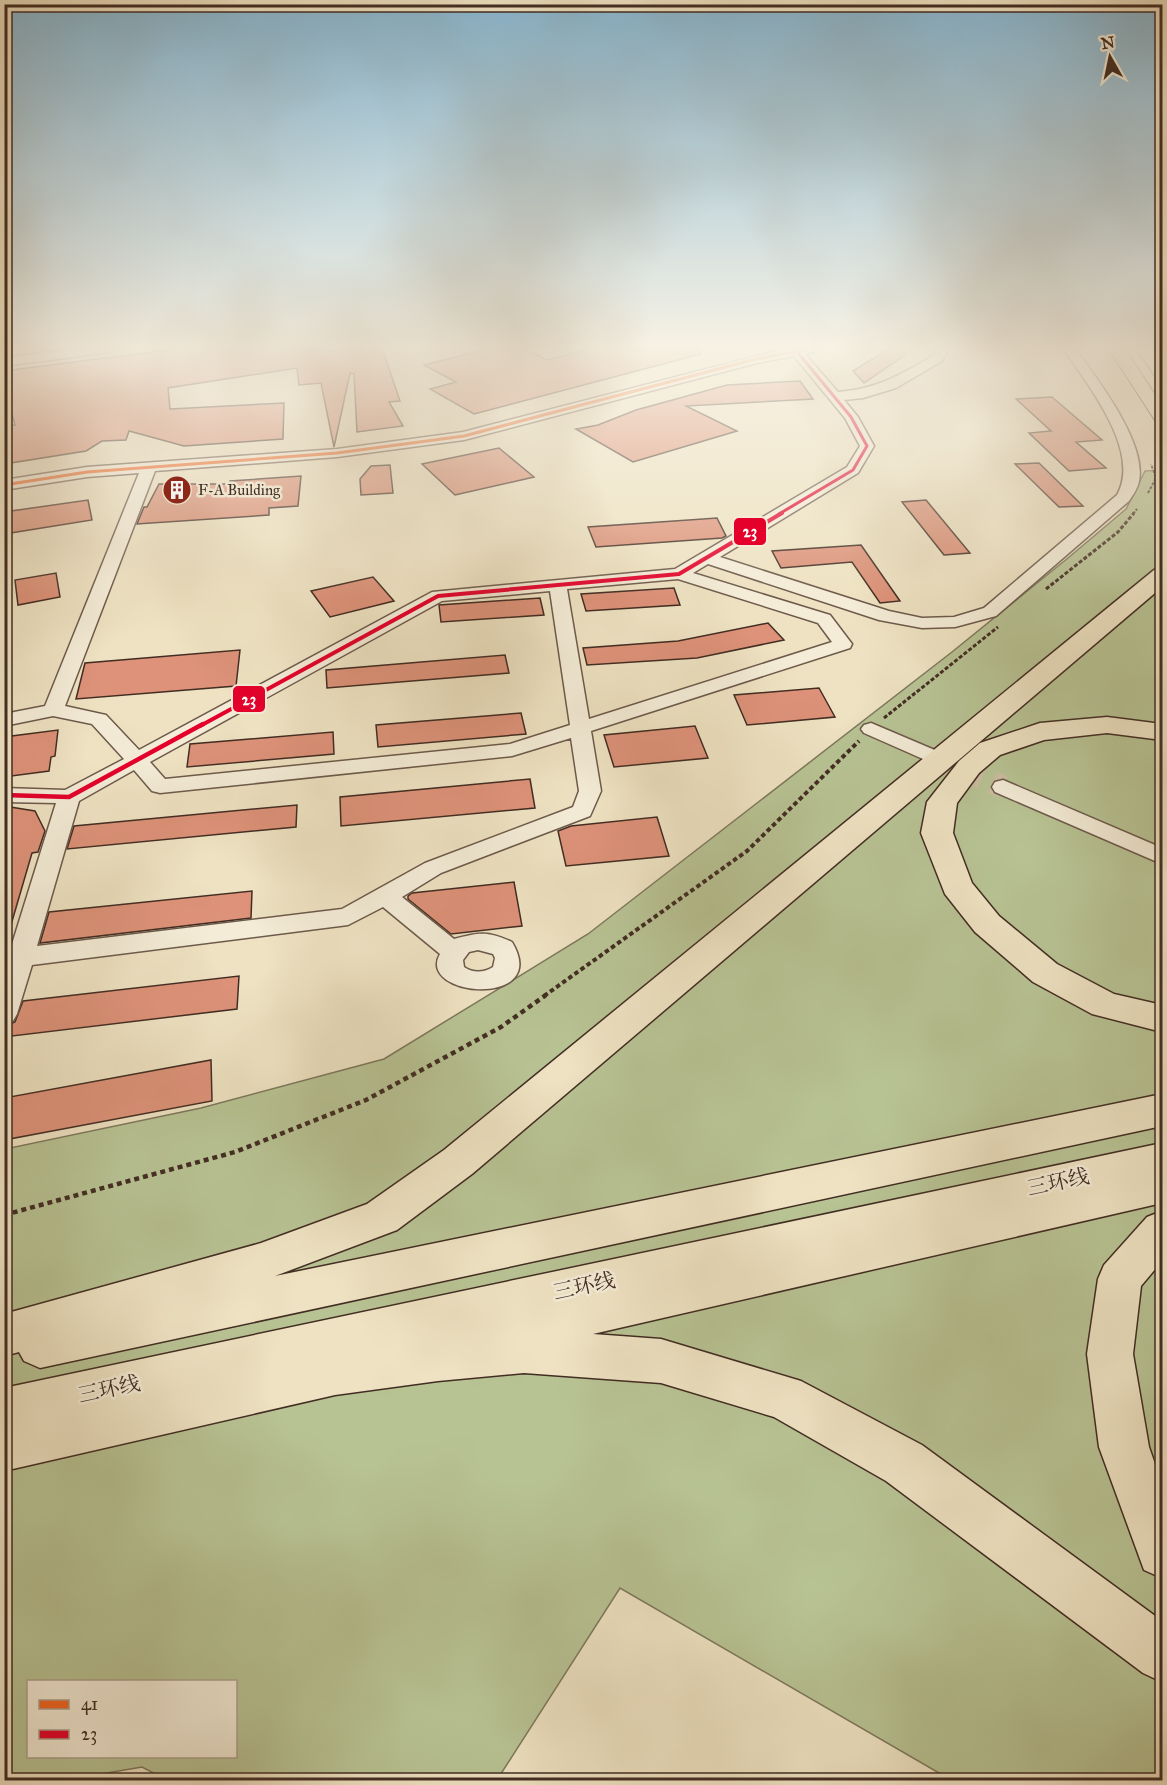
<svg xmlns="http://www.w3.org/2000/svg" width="1167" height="1785" viewBox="0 0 1167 1785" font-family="'IM FELL Great Primer','Noto Serif SC',serif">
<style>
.green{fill:#b8c394;stroke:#7d785c;stroke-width:1.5;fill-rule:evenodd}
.building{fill:#dd9279;stroke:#422d23;stroke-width:1.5}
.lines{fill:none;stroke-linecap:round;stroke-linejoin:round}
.minor-tunnel{stroke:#ccbea2;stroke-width:23;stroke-dasharray:23 11;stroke-linecap:butt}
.minor-casing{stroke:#6d5a4b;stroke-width:3}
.major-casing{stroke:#422d23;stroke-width:2}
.highway-casing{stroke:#422d23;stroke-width:3}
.path-far3{stroke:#422d23;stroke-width:2;stroke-dasharray:3 1.5;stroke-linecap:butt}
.path-far2{stroke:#422d23;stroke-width:3;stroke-dasharray:4 2;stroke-linecap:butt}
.path-far1{stroke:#422d23;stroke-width:4;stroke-dasharray:4.5 3;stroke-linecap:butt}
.path{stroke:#422d23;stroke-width:4.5;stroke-dasharray:5 4;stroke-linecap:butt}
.minor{fill:#f4ecd7;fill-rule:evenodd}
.major{fill:#eee2c2;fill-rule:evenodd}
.highway{fill:#eee2c2;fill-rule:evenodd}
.bus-1-casing{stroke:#f4ecd7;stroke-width:6}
.bus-2-far2-casing{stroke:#f4ecd7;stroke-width:6}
.bus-2-far1-casing{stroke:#f4ecd7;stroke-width:8}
.bus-2-casing{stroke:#f4ecd7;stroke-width:9}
.bus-1{stroke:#f26522;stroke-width:3}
.bus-2-far2{stroke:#e4002b;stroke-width:3}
.bus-2-far1{stroke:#e4002b;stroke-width:4}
.bus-2{stroke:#e4002b;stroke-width:4.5}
.labels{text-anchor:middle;stroke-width:5;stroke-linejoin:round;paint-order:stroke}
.far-poi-label{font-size:15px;fill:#422d23;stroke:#f4ecd7;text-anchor:start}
.near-street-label{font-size:21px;fill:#422d23;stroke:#f4ecd7}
.line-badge{stroke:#f4ecd7;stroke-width:2}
.badge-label{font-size:16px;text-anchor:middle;font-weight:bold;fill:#fff}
</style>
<rect width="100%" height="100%" fill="#eee2c2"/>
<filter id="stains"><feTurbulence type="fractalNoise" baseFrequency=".00333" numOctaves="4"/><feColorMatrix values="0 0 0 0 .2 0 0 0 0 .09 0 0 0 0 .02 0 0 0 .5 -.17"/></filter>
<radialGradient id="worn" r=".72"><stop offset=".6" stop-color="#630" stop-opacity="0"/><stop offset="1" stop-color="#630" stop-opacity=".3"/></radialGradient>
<!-- green -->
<path class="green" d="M1162,470V1780H951L620,1588L497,1780H167L142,1767L66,1780H5V1149L201,1108L384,1059L588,934L952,652L1068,558L1126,509L1145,471ZM28,1682H236V1756H28Z"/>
<!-- building -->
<g class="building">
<polygon points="183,348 329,348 329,351 350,348 382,348 400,401 389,402 403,426 357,432 354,374 350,373 334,447 321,383 299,385 297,368 168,388 170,409 284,403 283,439 184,446 129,431 126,440 102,441 86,451 4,464 4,426 15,425 4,384 4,371"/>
<polygon points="491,348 522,348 547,360 592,348 700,348 701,354 474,414 430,389 456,382 424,365"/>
<polygon points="890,348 901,348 905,355 864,383 853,371"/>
<polygon points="800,381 813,399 686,406 737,431 633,462 576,429 598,425 636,410 727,385"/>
<polygon points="1052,397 1102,440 1076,442 1106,468 1069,471 1029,433 1051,431 1016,399"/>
<polygon points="499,448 534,477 455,495 422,464"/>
<polygon points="1039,463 1083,506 1059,507 1015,464"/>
<polygon points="390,465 393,493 361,495 360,479 371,466"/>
<polygon points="301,476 298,506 269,508 269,515 137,524 144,507 147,507 159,484 230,484 230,481"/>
<polygon points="88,500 92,520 4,534 4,512"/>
<polygon points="926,500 970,553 944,555 902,502"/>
<polygon points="717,518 726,536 722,538 596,547 588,527"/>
<polygon points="861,545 900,601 880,603 852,562 781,568 772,551"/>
<polygon points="56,573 60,597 18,605 15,580"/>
<polygon points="373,577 394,601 330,617 311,591"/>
<polygon points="674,588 680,605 586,611 581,594"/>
<polygon points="540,598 544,615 441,622 439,605"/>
<polygon points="768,623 784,640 697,658 587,665 583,648 678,641"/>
<polygon points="240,650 236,686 76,699 85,663"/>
<polygon points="505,655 509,673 327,688 326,670"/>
<polygon points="819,688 835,717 747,725 734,695"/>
<polygon points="521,713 526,734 378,747 376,725"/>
<polygon points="695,726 708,758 614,767 604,735"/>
<polygon points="58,730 55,756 51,757 49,771 4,777 4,737"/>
<polygon points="333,732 334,754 187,767 190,744"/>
<polygon points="530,779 535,808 341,826 340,797"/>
<polygon points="297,805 296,827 67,849 74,826"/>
<polygon points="4,806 35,811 45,831 38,852 32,853 8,935 4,934"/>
<polygon points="657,817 669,856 566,866 558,831 571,826"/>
<polygon points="514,882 522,926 451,934 408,899 408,896 412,893"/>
<polygon points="252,891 251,918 40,943 49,912"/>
<polygon points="239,976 237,1009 4,1037 5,1026 15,1022 23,1001"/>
<polygon points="211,1060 212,1101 4,1140 4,1098"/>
</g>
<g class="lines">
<!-- minor-tunnel -->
<polyline class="minor-tunnel" points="930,755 1003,787"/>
<!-- minor casing -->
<g class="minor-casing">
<g id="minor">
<polygon points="82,348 117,348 111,352 4,366 4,358"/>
<path d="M788,348H816L814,352L805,354L838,392C877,389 900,375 933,356L937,348H949L942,361L896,388L863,398L844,400L858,417L874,446L858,473L720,557L889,611L922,618L954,617L984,608L1117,495C1142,451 1087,384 1063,348H1075C1096,378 1147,442 1139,481C1138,488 1133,495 1129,501L996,616L955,627L922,628L879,620L708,564L693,573L830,615L852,644L850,648L591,731L601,791L590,816L441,873L402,897L454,939C480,932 488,931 512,942C552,1009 415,997 440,954L383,907L348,925L32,965L17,1014L13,1021L4,1024V970L56,803L4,802V788L65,790L124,759L92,724L53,716L4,726V714L45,706L139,473L87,477L4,490V480L87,467L337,449L463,432ZM794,356L845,418L860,446L847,467L675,569L432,592L139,750L106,715L65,706L155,471L337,457L464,440L757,363ZM678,579L818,623L832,642L589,719L567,589ZM550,591L570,725L510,744L165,779L150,762L442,601ZM571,738L579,791L573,807L425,863L342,909L37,946L79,801L134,770L152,791L160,793L512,756ZM478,950L493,954L495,958L493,967C483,973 473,973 464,967L463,960L469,952Z"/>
<polygon points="871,723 937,751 941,755 937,759 930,761 923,759 864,733 861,729 864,725"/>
<polygon points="1003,780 1162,848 1162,864 995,792 992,787 995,782"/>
</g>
</g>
<!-- major casing -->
<g class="major-casing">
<g id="major">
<polygon points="1108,348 1124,348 1162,405 1162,423 1156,422"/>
<polygon points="1136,348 1152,348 1162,363 1162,379 1156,378"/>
</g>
</g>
<!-- highway casing -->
<g class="highway-casing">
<g id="highway">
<polygon points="1162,568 1162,587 472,1174 397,1230 275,1276 1162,1094 1162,1126 40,1368 24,1361 19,1352 4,1356 4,1314 261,1243 367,1204 444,1150 1154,570"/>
<polygon points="1107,717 1162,724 1162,740 1107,733 1044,740 1000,755 979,773 957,803 953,833 972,883 999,916 1057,964 1114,994 1162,1005 1162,1032 1092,1014 1033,982 975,932 945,894 921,833 927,802 959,761 980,743 1040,723"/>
<polygon points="1162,1143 1162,1203 593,1334 661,1339 801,1381 922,1445 1162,1621 1162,1682 1143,1673 886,1481 774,1417 661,1383 524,1373 438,1381 335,1395 4,1471 4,1388"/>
<polygon points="1162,1211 1162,1261 1141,1286 1133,1354 1149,1447 1162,1484 1162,1578 1144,1570 1099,1447 1087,1354 1098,1279 1104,1265 1147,1217"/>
</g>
</g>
<!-- path-far3 -->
<g class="path-far3">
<polyline points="1148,493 1156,478 1151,464"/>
<polyline points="1133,514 1137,509"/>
</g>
<!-- path-far2 -->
<g class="path-far2">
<polyline points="1046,589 1118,532 1134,513"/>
<polyline points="884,718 998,627"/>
</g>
<!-- path-far1 -->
<polyline class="path-far1" points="544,996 747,851 859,741"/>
<!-- path -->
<polyline class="path" points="4,1215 235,1152 366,1100 501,1027 546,995"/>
<!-- minor -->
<use href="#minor" class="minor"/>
<!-- major -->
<use href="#major" class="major"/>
<!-- highway -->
<use href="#highway" class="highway"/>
<!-- bus-1 casing -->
<g class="bus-1-casing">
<polyline id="bus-1" points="4,485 87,472 337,453 464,436 756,359 814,348"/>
</g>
<!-- bus-2-far2 casing -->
<g class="bus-2-far2-casing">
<polyline id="bus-2-far2" points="779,514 853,470 867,446 851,417 794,348"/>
</g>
<!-- bus-2-far1 casing -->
<g class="bus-2-far1-casing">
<polyline id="bus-2-far1" points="200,726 438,596 679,574 782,513"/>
</g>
<!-- bus-2 casing -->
<g class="bus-2-casing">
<polyline id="bus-2" points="4,795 69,797 203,724"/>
</g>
<!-- bus-1 -->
<use href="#bus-1" class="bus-1"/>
<!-- bus-2-far2 -->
<use href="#bus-2-far2" class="bus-2-far2"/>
<!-- bus-2-far1 -->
<use href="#bus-2-far1" class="bus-2-far1"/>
<!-- bus-2 -->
<use href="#bus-2" class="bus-2"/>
</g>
<!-- sky -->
<linearGradient id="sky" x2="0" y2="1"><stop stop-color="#88b8d3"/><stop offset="0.58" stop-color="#f7f2e4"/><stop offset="1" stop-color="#f7f2e4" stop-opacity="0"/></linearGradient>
<rect width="1167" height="598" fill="url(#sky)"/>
<!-- icons -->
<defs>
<g id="building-disc" transform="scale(1.5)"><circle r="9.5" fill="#8f2418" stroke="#f4ecd7"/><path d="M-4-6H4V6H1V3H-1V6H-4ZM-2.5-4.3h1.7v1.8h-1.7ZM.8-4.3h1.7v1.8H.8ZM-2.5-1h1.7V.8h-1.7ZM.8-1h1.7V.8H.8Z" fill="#fff"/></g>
</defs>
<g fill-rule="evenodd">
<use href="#building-disc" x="177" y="490"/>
</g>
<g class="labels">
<!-- far-poi labels -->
<g class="far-poi-label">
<text x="198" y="495">F-A Building</text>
</g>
<!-- near-street labels -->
<g class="near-street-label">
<text transform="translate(1058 1182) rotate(-12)" y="7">三环线</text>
<text transform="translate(584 1286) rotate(-12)" y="7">三环线</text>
<text transform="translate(109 1389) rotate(-12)" y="7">三环线</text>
</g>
</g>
<g class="line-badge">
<rect x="733" y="517" width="34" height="29" rx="6" fill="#e4002b"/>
<rect x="232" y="685" width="34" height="28" rx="6" fill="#e4002b"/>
</g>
<g class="badge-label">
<text x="750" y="537">23</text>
<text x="249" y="705">23</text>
</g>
<!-- margin -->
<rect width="1167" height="1785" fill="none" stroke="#eee2c2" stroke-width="24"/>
<rect x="6" y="6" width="1155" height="1773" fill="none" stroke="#422d23" stroke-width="3"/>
<rect x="12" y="12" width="1143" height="1761" fill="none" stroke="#422d23" stroke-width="1.5"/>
<!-- legend -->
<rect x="27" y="1680" width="210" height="78" fill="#f4ecd7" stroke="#ada08f" stroke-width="1.5"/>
<rect x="39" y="1700" width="30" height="9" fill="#f26522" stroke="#ada08f" stroke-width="1.5"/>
<text x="81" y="1710" font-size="18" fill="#422d23">41</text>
<rect x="39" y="1730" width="30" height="9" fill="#e4002b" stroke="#ada08f" stroke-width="1.5"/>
<text x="81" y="1740" font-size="18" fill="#422d23">23</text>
<!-- north arrow -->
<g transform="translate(1110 57) rotate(351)" stroke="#f4ecd7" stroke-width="4.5" paint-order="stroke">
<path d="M0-4.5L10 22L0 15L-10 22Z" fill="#422d23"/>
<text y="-9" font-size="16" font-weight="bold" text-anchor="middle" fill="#422d23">N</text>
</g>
<rect width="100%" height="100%" filter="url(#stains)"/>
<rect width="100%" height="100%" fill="url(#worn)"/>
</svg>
